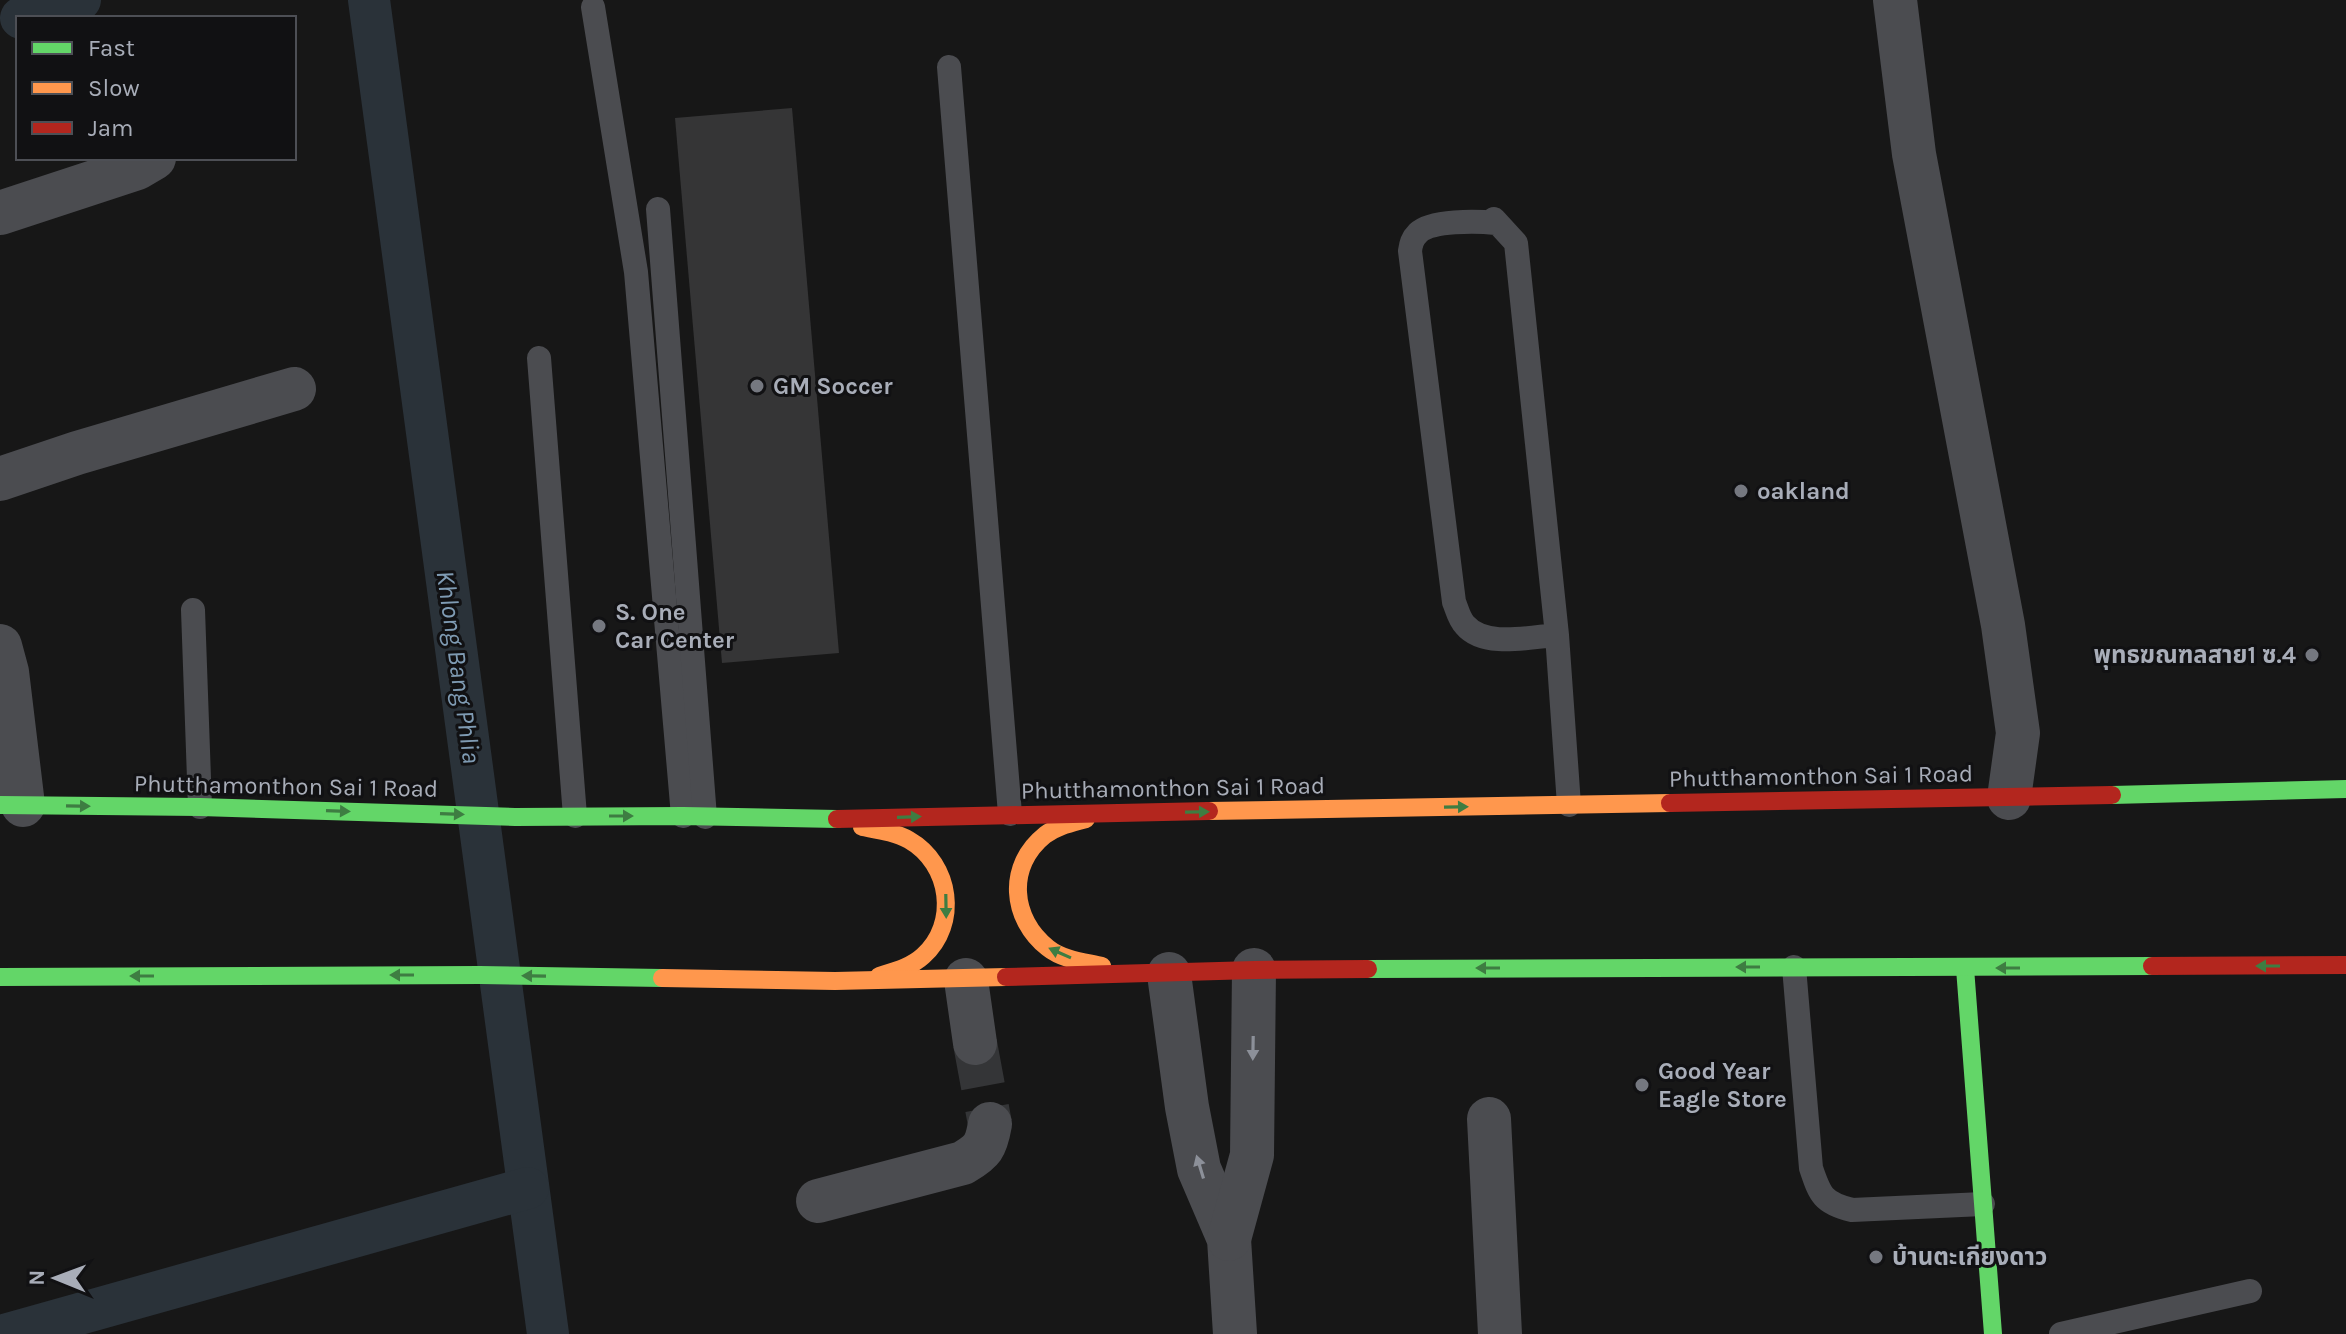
<svg xmlns="http://www.w3.org/2000/svg" width="2346" height="1334" viewBox="0 0 2346 1334" font-family="Karla,'Noto Sans Thai',sans-serif">
<style>
.lines{fill:none;stroke-linecap:round;stroke-linejoin:round}
.canal{stroke:#2a3239;stroke-width:42}
.building{fill:#353536}
.street-tunnel{stroke:#343537;stroke-width:44;stroke-dasharray:44 22;stroke-linecap:butt}
.lane{stroke:#4b4c50;stroke-width:24}
.street{stroke:#4b4c50;stroke-width:44}
.fast{stroke:#63d668;stroke-width:18}
.slow{stroke:#ff974d;stroke-width:18}
.jam{stroke:#b3261e;stroke-width:18}
.oneway{fill:#3e7d42}
.oneway2{fill:#8c9099}
.poi-dot{fill:#757880;stroke:#111113;stroke-width:3}
.labels{text-anchor:middle;stroke-width:6;stroke-linejoin:round;paint-order:stroke}
.poi-label{font-size:24px;font-weight:bold;fill:#a8adb8;stroke:#111113;text-anchor:start}
.street-label{font-size:24px;fill:#a8adb8;stroke:#111113}
.water-label{font-size:26px;font-style:italic;fill:#7f9bb3;stroke:#111113}
</style>
<rect width="100%" height="100%" fill="#171717"/>
<g class="lines">
<!-- canal -->
<g class="canal">
<polyline points="369,0 548,1334"/>
<polyline points="21,18 80,0"/>
<polyline points="8,1334 528,1188"/>
</g>
</g>
<!-- building -->
<polygon class="building" points="792,108 839,653 722,663 675,118"/>
<g class="lines">
<!-- street-tunnel -->
<polyline class="street-tunnel" points="975,1043 990,1124"/>
<!-- lane -->
<g class="lane">
<polyline points="593,7 636,272 683,816"/>
<polyline points="949,67 1010,814"/>
<polyline points="658,209 705,817"/>
<polyline points="539,358 575,816"/>
<polyline points="193,610 200,807"/>
<path d="M1557,635C1530,637 1484,648 1465,625C1459,619 1457,609 1454,602L1410,251C1411,244 1412,239 1418,233C1431,220 1477,221 1496,223L1494,219L1516,243L1557,635L1569,805"/>
<path d="M1794,967L1811,1168C1820,1195 1823,1203 1852,1210L1983,1204"/>
<polyline points="2061,1334 2250,1291"/>
</g>
<!-- street -->
<g class="street">
<polyline points="1895,0 1914,154 2003,625 2018,733 2009,798"/>
<polyline points="0,213 137,168 154,158"/>
<polyline points="0,479 77,453 294,389"/>
<polyline points="0,646 7,672 23,805"/>
<polyline points="1169,974 1187,1107 1199,1169 1229,1239 1235,1334"/>
<polyline points="966,980 975,1043"/>
<polyline points="1489,1119 1500,1334"/>
<path d="M818,1201L963,1163C983,1151 986,1147 990,1124"/>
<polyline points="1229,1239 1252,1155 1254,970"/>
</g>
<!-- fast -->
<g class="fast">
<polyline points="2112,795 2346,789"/>
<polyline points="0,805 200,807 515,817 683,816 837,819"/>
<polyline points="1965,968 1993,1334"/>
<polyline points="1368,969 2152,966"/>
<polyline points="0,977 480,975 662,978"/>
</g>
<!-- slow -->
<g class="slow">
<polyline points="1209,811 1670,803"/>
<path d="M1086,819C1072,823 1057,826 1045,835C1006,866 1011,919 1048,948C1063,960 1085,962 1102,966"/>
<path d="M862,827C878,830 895,832 909,840C951,864 959,924 923,956C911,967 895,971 879,976"/>
<polyline points="662,978 835,981 1006,977"/>
</g>
<!-- jam -->
<g class="jam">
<polyline points="1670,803 2112,795"/>
<polyline points="837,819 1209,811"/>
<polyline points="2152,966 2346,965"/>
<polyline points="1006,977 1254,970 1368,969"/>
</g>
</g>
<!-- one-way arrows -->
<defs><path id="oneway-solid" d="M-6-.8H1V-3.2L6.5 0L1 3.2V.8H-6Z" transform="scale(2)"/></defs>
<g class="oneway">
<use href="#oneway-solid" transform="translate(78 806) rotate(1)"/>
<use href="#oneway-solid" transform="translate(1456 807) rotate(-1)"/>
<use href="#oneway-solid" transform="translate(338 811) rotate(2)"/>
<use href="#oneway-solid" transform="translate(1197 812) rotate(-1)"/>
<use href="#oneway-solid" transform="translate(452 814) rotate(2)"/>
<use href="#oneway-solid" transform="translate(621 816)"/>
<use href="#oneway-solid" transform="translate(909 817) rotate(-2)"/>
<use href="#oneway-solid" transform="translate(946 906) rotate(89)"/>
<use href="#oneway-solid" transform="translate(1060 953) rotate(-156)"/>
<use href="#oneway-solid" transform="translate(2268 966) rotate(180)"/>
<use href="#oneway-solid" transform="translate(1748 967) rotate(180)"/>
<use href="#oneway-solid" transform="translate(1488 968) rotate(180)"/>
<use href="#oneway-solid" transform="translate(2008 968) rotate(180)"/>
<use href="#oneway-solid" transform="translate(402 975) rotate(180)"/>
<use href="#oneway-solid" transform="translate(142 976) rotate(180)"/>
<use href="#oneway-solid" transform="translate(534 976) rotate(-179)"/>
</g>
<g class="oneway2">
<use href="#oneway-solid" transform="translate(1253 1048) rotate(91)"/>
<use href="#oneway-solid" transform="translate(1200 1167) rotate(-107)"/>
</g>
<!-- markers -->
<g class="poi-dot">
<circle cx="757" cy="386" r="8"/>
<circle cx="1741" cy="491" r="8"/>
<circle cx="599" cy="626" r="8"/>
<circle cx="2312" cy="655" r="8"/>
<circle cx="1642" cy="1085" r="8"/>
<circle cx="1876" cy="1257" r="8"/>
</g>
<g class="labels">
<!-- poi labels -->
<g class="poi-label">
<text x="773" y="394">GM Soccer</text>
<text x="1757" y="499">oakland</text>
<text x="615" y="620">S. One<tspan x="615" dy="28">Car Center</tspan></text>
<text x="2296" y="663" text-anchor="end">พุทธฆณฑลสาย1 ซ.4</text>
<text x="1658" y="1079">Good Year<tspan x="1658" dy="28">Eagle Store</tspan></text>
<text x="1892" y="1265">บ้านตะเกียงดาว</text>
</g>
<!-- street labels -->
<g class="street-label">
<text transform="translate(1821 776) rotate(-1)" y="8">Phutthamonthon Sai 1 Road</text>
<text transform="translate(286 786) rotate(1)" y="8">Phutthamonthon Sai 1 Road</text>
<text transform="translate(1173 788) rotate(-1)" y="8">Phutthamonthon Sai 1 Road</text>
</g>
<!-- water labels -->
<g class="water-label">
<text transform="translate(459 667) rotate(82)" y="9">Khlong Bang Phlia</text>
</g>
</g>
<!-- legend -->
<rect x="16" y="16" width="280" height="144" fill="#111113" stroke="#4d4f55" stroke-width="2"/>
<rect x="32" y="42" width="40" height="12" fill="#63d668" stroke="#4d4f55" stroke-width="2"/>
<text x="88" y="56" font-size="24" fill="#a8adb8">Fast</text>
<rect x="32" y="82" width="40" height="12" fill="#ff974d" stroke="#4d4f55" stroke-width="2"/>
<text x="88" y="96" font-size="24" fill="#a8adb8">Slow</text>
<rect x="32" y="122" width="40" height="12" fill="#b3261e" stroke="#4d4f55" stroke-width="2"/>
<text x="88" y="136" font-size="24" fill="#a8adb8">Jam</text>
<!-- north arrow -->
<g transform="translate(56 1278) rotate(271)" stroke="#111113" stroke-width="6" paint-order="stroke">
<path d="M0-6L14 30L0 20L-14 30Z" fill="#a8adb8"/>
<text y="-12" font-size="22" font-weight="bold" text-anchor="middle" fill="#a8adb8">N</text>
</g>
</svg>
